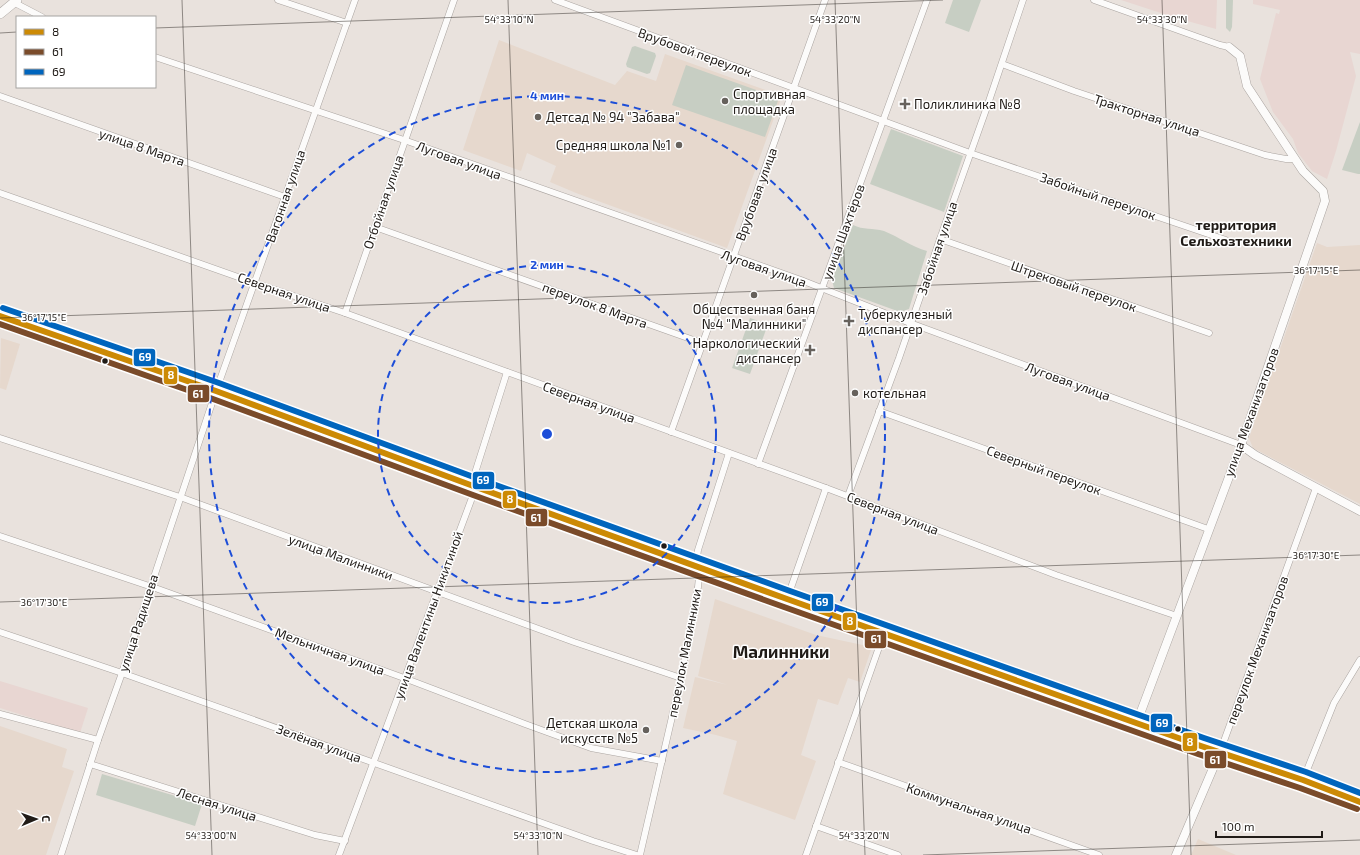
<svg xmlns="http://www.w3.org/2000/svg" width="1360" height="855" viewBox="0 0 1360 855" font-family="'Exo 2',sans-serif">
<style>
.built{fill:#e6d8cd}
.industrial{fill:#e8d6d2}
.green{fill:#c7cec3}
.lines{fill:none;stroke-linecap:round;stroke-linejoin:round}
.minor-casing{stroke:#aaa4a0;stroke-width:7}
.tertiary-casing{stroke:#aaa4a0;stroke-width:9}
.secondary-casing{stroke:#aaa4a0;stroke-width:10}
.primary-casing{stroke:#aaa4a0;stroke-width:11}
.minor{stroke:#fcfbfa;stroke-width:6}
.tertiary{stroke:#fcfbfa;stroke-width:8}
.secondary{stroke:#fcfbfa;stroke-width:9}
.primary{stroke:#fcfbfa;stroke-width:10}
.bus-1-casing{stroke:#fff;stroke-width:9}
.bus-2-casing{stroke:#fff;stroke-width:9}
.bus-3-casing{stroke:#fff;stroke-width:9}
.bus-1{stroke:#cc8a05;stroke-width:6}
.bus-2{stroke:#7a4b2a;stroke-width:6}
.bus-3{stroke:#0065bd;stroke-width:6}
.ticks{fill:none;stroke:#201b17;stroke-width:1;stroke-opacity:0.45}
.ring{fill:none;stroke:#1d4ed8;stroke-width:2;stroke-dasharray:7 5}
.poi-dot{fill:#66615c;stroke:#fff;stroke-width:1.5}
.bus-dot{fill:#201b17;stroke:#fff;stroke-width:1.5}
.labels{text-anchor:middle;stroke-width:3;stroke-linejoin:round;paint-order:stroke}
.street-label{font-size:13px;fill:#201b17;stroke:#fff}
.poi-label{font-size:13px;fill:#201b17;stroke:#fff;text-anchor:start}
.neighbourhood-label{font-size:14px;font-weight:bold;fill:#201b17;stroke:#fff}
.district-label{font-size:17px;font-weight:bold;fill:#201b17;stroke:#fff}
.ticks-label{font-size:10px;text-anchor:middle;fill:#201b17;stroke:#fff;stroke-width:3;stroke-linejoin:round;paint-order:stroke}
.centre{fill:#1d4ed8;stroke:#fff;stroke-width:2}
.ring-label{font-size:12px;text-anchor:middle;font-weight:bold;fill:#1d4ed8;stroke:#fff;stroke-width:3;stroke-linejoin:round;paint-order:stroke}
.line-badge{stroke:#fff;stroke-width:1.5}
.badge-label{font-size:11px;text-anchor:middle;font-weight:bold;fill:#fff}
</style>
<rect width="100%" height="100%" fill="#e9e2dd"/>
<!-- built -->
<g class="built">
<polygon points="499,40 615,85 627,71 656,81 665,54 782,96 727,248 576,193 550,182 556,166 527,153 521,171 463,150"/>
<polygon points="1317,243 1327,247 1360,245 1360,504 1253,448 1249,438"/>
<polygon points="1,338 20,344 6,390 0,388"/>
<polygon points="715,599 816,635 872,647 860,682 848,678 838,705 818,699 801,755 816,761 795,820 723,794 737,741 716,735 683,728 695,677 728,685 698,676"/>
<polygon points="0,726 67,749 62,767 74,771 46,855 0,855"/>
<polygon points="1198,839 1236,855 1191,855"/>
</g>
<!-- industrial -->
<g class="industrial">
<polygon points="1121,0 1217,0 1216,29 1173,17"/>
<polygon points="1253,0 1360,0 1360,54 1350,52 1356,76 1336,151 1327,179 1312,171 1298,153 1293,139 1273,112 1260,79 1276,13 1279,14 1280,10 1253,4"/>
<polygon points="0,681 88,708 80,733 0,708"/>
</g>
<!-- green -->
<g class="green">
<polygon points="953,0 981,0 969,32 945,23"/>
<polygon points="1226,0 1233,0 1232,27 1230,32 1226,28"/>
<polygon points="635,46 655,53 656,56 650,73 647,74 627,67 626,64 632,47"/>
<polygon points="686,65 779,98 765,137 672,105"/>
<polygon points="1360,122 1360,174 1358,174 1342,170"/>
<polygon points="891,129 963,156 944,212 870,184"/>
<path d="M853,225C863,230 873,228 884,231C899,237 912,247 927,251L909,309L900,312L834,288L832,280Z"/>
<polygon points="750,318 768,324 750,374 732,368"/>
<polygon points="102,774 202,804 195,826 96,795"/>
</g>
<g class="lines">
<!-- minor casing -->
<g class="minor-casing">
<g id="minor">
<polyline points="278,0 347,23"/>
<polyline points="555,0 970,153 1226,240"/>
<polyline points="1094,0 1220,45 1229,47"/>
<polyline points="15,3 42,17"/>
<polyline points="155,57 404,140 801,280 910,323 1241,445"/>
<polyline points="1002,64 1074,91 1265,155 1286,159 1294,159"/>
<polyline points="0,96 285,197"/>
<polyline points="0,193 255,283 345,313 826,488 1056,575 1177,616"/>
<polyline points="375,227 702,343"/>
<polyline points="940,239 1209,333"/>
<polyline points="345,313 454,0"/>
<polyline points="879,411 1208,529"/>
<polyline points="671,432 825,0"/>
<polyline points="0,438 180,497 574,642 681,678"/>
<polyline points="758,464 927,0"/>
<polyline points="848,496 899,358 940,239 988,104 1023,0"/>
<polyline points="0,536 158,589 404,678 525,724 591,748 662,761"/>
<polyline points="787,599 826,488"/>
<polyline points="0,632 122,673 593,841 637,855"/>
<polyline points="0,714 98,740"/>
<polyline points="1220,752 1316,488"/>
<polyline points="838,762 1099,855"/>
<polyline points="90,764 315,835 345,841"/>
<polyline points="1303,780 1334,703 1360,660"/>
<polyline points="816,826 898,855"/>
<polyline points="61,855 98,740 122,673 216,391 355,0"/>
<polyline points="339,855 476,487 475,473 507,372"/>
<polyline points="640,855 681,678 698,587 700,567 697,558 698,550 729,453"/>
<polyline points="806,855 884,633"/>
</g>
</g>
<!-- tertiary casing -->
<g class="tertiary-casing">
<g id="tertiary">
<polyline points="1241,445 1255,455 1360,511"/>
<polyline points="1137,722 1241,445 1325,201 1323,191 1303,171 1247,86 1240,56 1229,47"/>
<polyline points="1176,855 1220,752"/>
</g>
</g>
<!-- secondary casing -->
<g class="secondary-casing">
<polyline id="secondary" points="0,14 17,0"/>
</g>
<!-- primary casing -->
<g class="primary-casing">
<polyline id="primary" points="0,316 216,391 476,487 787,599 1201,746 1303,780 1360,802"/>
</g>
<!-- minor -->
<use href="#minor" class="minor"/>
<!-- tertiary -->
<use href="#tertiary" class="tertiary"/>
<!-- secondary -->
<use href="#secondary" class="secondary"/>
<!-- primary -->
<use href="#primary" class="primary"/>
<!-- bus-1 casing -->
<g class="bus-1-casing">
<polyline id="bus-1" points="0,316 216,391 476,487 787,599 1201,746 1303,780 1360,802"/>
</g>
<!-- bus-2 casing -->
<g class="bus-2-casing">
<polyline id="bus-2" points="0,324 213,399 473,495 784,607 1198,754 1300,788 1357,809"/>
</g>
<!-- bus-3 casing -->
<g class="bus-3-casing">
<polyline id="bus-3" points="3,308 219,383 479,479 790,591 1204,738 1306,772 1360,793"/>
</g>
<!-- bus-1 -->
<use href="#bus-1" class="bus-1"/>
<!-- bus-2 -->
<use href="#bus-2" class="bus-2"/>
<!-- bus-3 -->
<use href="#bus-3" class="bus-3"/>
</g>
<!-- ticks -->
<path class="ticks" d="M182,0L212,855M508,0L538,855M835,0L865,855M1162,0L1191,855M155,28L943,0M0,33L17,32M0,318L1360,270M0,602L1360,555M923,855L1360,840"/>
<!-- distance rings -->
<g class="ring">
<circle cx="547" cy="434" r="169"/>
<circle cx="547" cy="434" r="338"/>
</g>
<!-- markers -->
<g class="poi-dot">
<circle cx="725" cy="101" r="4"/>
<path d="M903 98h4v4h4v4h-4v4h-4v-4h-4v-4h4z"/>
<circle cx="538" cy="117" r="4"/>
<circle cx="679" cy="145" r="4"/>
<circle cx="754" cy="295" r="4"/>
<path d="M847 315h4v4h4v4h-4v4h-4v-4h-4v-4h4z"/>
<path d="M808 344h4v4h4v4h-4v4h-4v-4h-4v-4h4z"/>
<circle cx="855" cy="393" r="4"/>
<circle cx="646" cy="730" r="4"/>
</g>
<g class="bus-dot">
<circle cx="105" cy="361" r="3.5"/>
<circle cx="664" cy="546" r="3.5"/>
<circle cx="1178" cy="729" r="3.5"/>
</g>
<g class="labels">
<!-- street labels -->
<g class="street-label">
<text transform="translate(695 52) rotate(20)" y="5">Врубовой переулок</text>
<text transform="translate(1147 115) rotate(18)" y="5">Тракторная улица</text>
<text transform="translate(142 147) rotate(19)" y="5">улица 8 Марта</text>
<text transform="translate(459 160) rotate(20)" y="5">Луговая улица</text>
<text transform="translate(756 194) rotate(-70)" y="5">Врубовая улица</text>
<text transform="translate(285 196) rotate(-71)" y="5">Вагонная улица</text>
<text transform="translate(1098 196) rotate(19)" y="5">Забойный переулок</text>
<text transform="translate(383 202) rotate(-71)" y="5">Отбойная улица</text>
<text transform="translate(843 232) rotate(-70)" y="5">улица Шахтёров</text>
<text transform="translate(937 248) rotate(-71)" y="5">Забойная улица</text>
<text transform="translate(764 268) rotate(19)" y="5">Луговая улица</text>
<text transform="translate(1074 286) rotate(19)" y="5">Штрековый переулок</text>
<text transform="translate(284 292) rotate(19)" y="5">Северная улица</text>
<text transform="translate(595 305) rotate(20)" y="5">переулок 8 Марта</text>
<text transform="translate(1068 381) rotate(20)" y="5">Луговая улица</text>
<text transform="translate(589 402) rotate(20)" y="5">Северная улица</text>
<text transform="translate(1251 412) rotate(-70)" y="5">улица Механизаторов</text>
<text transform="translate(1044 470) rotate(20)" y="5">Северный переулок</text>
<text transform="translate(893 513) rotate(21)" y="5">Северная улица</text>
<text transform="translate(341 557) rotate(20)" y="5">улица Малинники</text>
<text transform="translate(428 615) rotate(-70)" y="5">улица Валентины Никитиной</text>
<text transform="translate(138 623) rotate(-72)" y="5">улица Радищева</text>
<text transform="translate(1257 650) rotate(-70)" y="5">переулок Механизаторов</text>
<text transform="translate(330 651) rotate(20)" y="5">Мельничная улица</text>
<text transform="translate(684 653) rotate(-79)" y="5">переулок Малинники</text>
<text transform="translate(319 743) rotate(20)" y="5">Зелёная улица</text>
<text transform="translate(217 804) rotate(18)" y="5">Лесная улица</text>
<text transform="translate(969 808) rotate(19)" y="5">Коммунальная улица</text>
</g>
<!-- poi labels -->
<g class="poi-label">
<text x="733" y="99">Спортивная<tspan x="733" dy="15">площадка</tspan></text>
<text x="914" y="109">Поликлиника №8</text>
<text x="546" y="122">Детсад № 94 "Забава"</text>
<text x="671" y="150" text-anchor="end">Средняя школа №1</text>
<text x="754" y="314" text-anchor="middle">Общественная баня<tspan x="754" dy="15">№4 "Малинники"</tspan></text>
<text x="858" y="319">Туберкулезный<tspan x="858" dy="15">диспансер</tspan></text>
<text x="801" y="348" text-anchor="end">Наркологический<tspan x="801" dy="15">диспансер</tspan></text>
<text x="863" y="398">котельная</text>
<text x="638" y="728" text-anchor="end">Детская школа<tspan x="638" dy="15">искусств №5</tspan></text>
</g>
<!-- neighbourhood labels -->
<g class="neighbourhood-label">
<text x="1236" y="230">территория<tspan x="1236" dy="16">Сельхозтехники</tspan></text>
</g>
<!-- district labels -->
<g class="district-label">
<text x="781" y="658">Малинники</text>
</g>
</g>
<g class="ticks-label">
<text x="509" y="23">54°33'10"N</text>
<text x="835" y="23">54°33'20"N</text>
<text x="1162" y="23">54°33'30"N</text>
<text x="1316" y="274">36°17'15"E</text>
<text x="44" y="321">36°17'15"E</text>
<text x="1316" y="559">36°17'30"E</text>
<text x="44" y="606">36°17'30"E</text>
<text x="211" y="839">54°33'00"N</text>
<text x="538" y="839">54°33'10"N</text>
<text x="864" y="839">54°33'20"N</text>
</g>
<circle cx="547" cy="434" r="6" class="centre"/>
<g class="ring-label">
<text x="547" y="100">4 мин</text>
<text x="547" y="269">2 мин</text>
</g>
<g class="line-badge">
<rect x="133" y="348" width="23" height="19" rx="4" fill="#0065bd"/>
<rect x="163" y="366" width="15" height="19" rx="4" fill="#cc8a05"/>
<rect x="187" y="384" width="23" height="19" rx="4" fill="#7a4b2a"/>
<rect x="472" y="471" width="23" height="19" rx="4" fill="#0065bd"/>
<rect x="502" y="490" width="15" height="19" rx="4" fill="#cc8a05"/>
<rect x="525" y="508" width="23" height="19" rx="4" fill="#7a4b2a"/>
<rect x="811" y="593" width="23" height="19" rx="4" fill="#0065bd"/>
<rect x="842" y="612" width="15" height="19" rx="4" fill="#cc8a05"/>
<rect x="864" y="630" width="23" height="19" rx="4" fill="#7a4b2a"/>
<rect x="1150" y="713" width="23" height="20" rx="4" fill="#0065bd"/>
<rect x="1182" y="732" width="16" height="20" rx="4" fill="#cc8a05"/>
<rect x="1204" y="750" width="23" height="19" rx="4" fill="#7a4b2a"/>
</g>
<g class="badge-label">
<text x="145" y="361">69</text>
<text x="171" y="379">8</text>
<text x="198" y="398">61</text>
<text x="483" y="484">69</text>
<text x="510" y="503">8</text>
<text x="536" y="522">61</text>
<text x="822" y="606">69</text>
<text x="850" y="625">8</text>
<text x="876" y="643">61</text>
<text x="1162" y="727">69</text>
<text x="1190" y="746">8</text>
<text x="1215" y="764">61</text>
</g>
<!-- legend -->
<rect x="16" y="16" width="140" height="72" fill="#ffffff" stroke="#a6a4a2"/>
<rect x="24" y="29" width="20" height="6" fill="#cc8a05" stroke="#a6a4a2"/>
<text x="52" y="36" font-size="12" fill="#201b17">8</text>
<rect x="24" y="49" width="20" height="6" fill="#7a4b2a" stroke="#a6a4a2"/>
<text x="52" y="56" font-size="12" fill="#201b17">61</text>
<rect x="24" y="69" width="20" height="6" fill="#0065bd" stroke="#a6a4a2"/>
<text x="52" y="76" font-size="12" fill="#201b17">69</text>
<!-- north arrow -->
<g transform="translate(36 819) rotate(88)" stroke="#ffffff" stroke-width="3" paint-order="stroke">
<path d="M0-3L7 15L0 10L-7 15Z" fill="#201b17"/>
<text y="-6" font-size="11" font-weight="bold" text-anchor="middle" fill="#201b17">С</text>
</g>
<!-- scale -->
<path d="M1216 831v6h106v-6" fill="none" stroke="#201b17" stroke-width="2"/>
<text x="1222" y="831" font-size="12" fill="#201b17" stroke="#ffffff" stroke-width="3" paint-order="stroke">100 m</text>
</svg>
